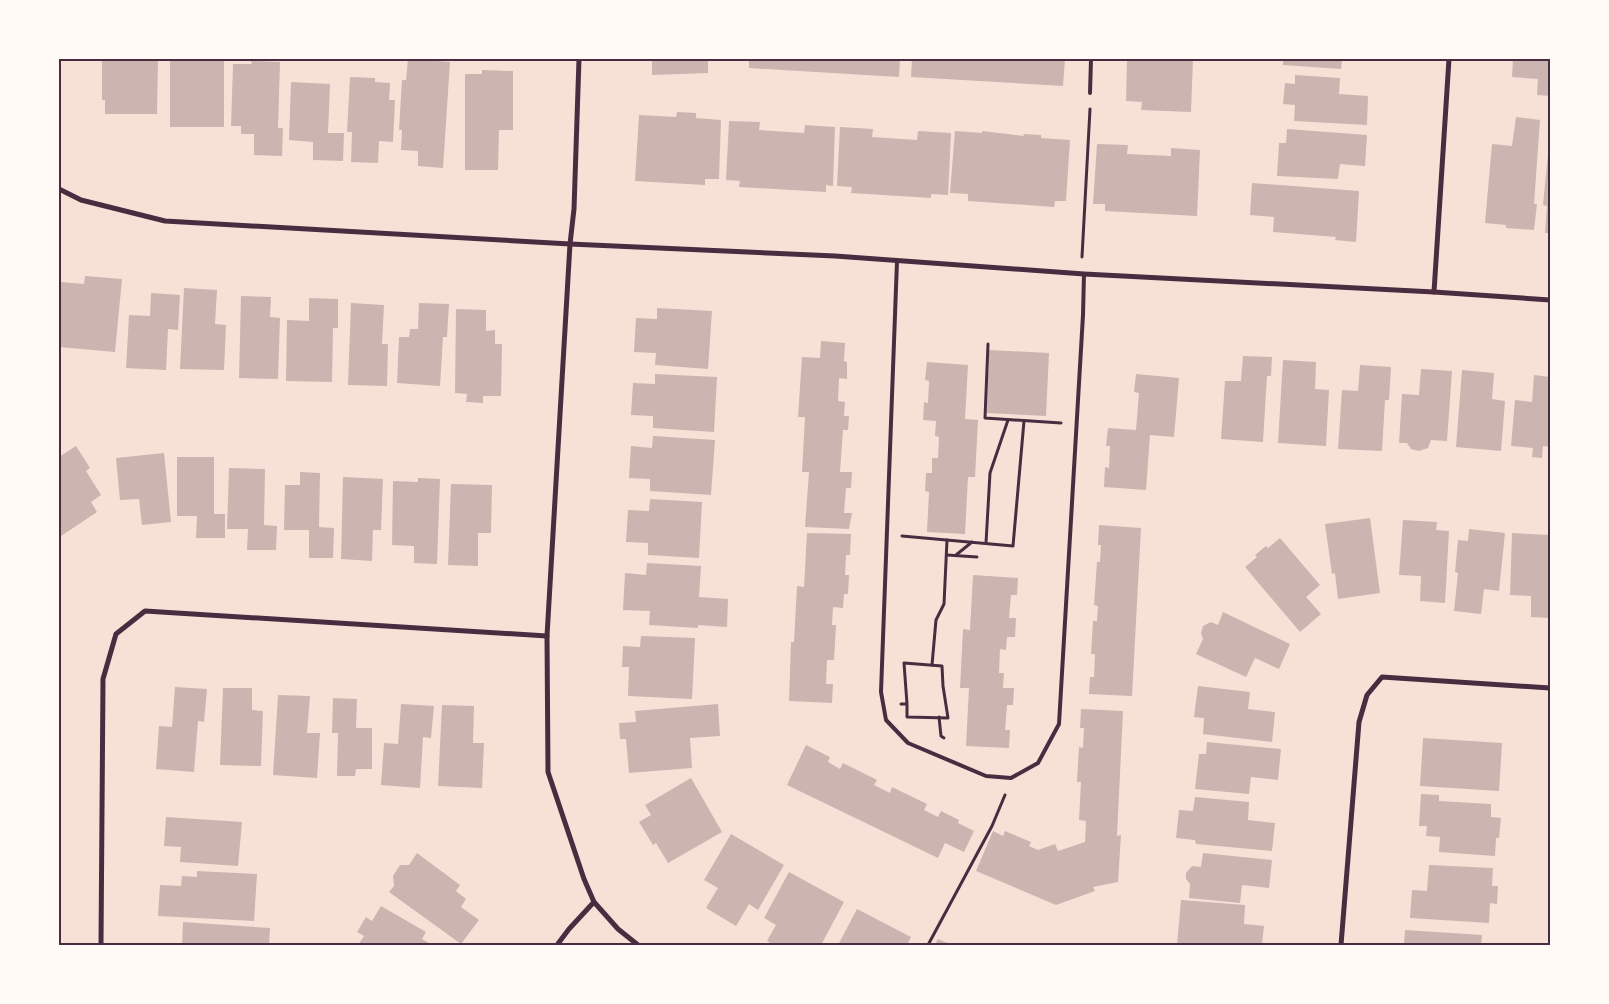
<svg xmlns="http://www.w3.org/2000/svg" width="1609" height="1004" viewBox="0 0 1609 1004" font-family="'Roboto Condensed',sans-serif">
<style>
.building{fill:#ccb4b1}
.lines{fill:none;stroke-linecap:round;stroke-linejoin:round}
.path{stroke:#4a2c40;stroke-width:3}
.service{stroke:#4a2c40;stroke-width:4}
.minor{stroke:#4a2c40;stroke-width:5}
.neatline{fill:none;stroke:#4a2c40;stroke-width:2}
</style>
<rect width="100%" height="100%" fill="#f7e1d7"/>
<!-- building -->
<g class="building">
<polygon points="102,59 158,59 157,114 105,114 105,100 102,100"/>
<rect x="170" y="59" width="54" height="68"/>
<polygon points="408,59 450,62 443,168 418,166 418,151 401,150 402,130 399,130 402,80 406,80"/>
<polygon points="652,59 708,59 708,73 652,75"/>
<polygon points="749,59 900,59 899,77 749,68"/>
<polygon points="912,59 1065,59 1063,86 911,77"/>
<polygon points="1127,59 1193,59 1191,112 1141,110 1142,102 1126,101"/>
<polygon points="1283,59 1342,59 1341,69 1283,65"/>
<polygon points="1513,59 1550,59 1550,96 1537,95 1538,79 1512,77"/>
<polygon points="251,61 280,62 278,128 283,128 282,156 254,155 254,134 241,134 241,126 231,126 233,64 252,64"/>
<polygon points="482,70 513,71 513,130 499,130 498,170 465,170 465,74 482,74"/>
<polygon points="1295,75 1340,78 1339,94 1368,96 1367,125 1294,121 1295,105 1283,104 1285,83 1295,84"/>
<polygon points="350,77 375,78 375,82 390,83 389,100 395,100 393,142 379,141 378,163 351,162 352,132 347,132"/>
<polygon points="291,82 330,84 328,133 344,133 343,161 313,160 313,142 289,140"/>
<polygon points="677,112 696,113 696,118 721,120 719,179 705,179 705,185 635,181 639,115 676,117"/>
<polygon points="1516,117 1540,120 1534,204 1537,204 1534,230 1506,228 1506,225 1485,223 1492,144 1512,146"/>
<polygon points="729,121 760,122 759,130 804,133 805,125 835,127 833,186 826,185 826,192 739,187 740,181 726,180"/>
<polygon points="840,127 873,129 872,137 917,140 918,131 951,133 948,195 931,194 931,198 851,193 852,187 837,186"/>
<polygon points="1287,129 1367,135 1365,166 1340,164 1338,179 1277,176 1279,143 1286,143"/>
<polygon points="955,131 982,133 982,131 1024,136 1023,134 1041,135 1041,138 1070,140 1066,201 1055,201 1054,207 968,201 968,194 950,193"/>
<polygon points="1097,144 1128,145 1127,154 1171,156 1171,148 1200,150 1197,216 1105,211 1105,204 1093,204"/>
<polygon points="1548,154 1550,155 1550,233 1545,233 1547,206 1543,205"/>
<polygon points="1252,183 1359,191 1356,242 1335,240 1336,237 1273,232 1274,217 1250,215"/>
<polygon points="85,276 122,279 115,352 59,347 59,312 61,282 84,284"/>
<polygon points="184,288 217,290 215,324 226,325 224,370 180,369"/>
<polygon points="151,293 180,295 178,330 168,329 166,370 126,368 129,315 150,316"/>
<polygon points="241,296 271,297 270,317 280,318 278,379 239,378"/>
<polygon points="309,298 338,299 338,328 333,328 332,382 286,381 287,320 309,321"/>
<polygon points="351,303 384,305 382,344 388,344 387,386 348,385"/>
<polygon points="419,303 449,304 447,337 443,337 440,386 397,383 399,337 409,337 410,329 418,329"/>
<polygon points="657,308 712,311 708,369 655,365 656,353 634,352 636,318 657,319"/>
<polygon points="456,309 486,310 486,331 495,330 495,344 502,344 501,396 483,396 483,403 466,402 467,394 455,393"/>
<polygon points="821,341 845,343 844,361 847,362 847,379 839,378 838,401 845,402 844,416 849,416 848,430 843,430 840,472 852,472 851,488 846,488 844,513 852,513 849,529 805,527 809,472 802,472 805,417 798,417 802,357 820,358"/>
<polygon points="989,350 1049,353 1046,416 987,413"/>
<polygon points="1243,356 1272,357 1271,376 1267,376 1263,442 1221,439 1225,381 1241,381"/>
<polygon points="1283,360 1316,362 1315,389 1329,390 1326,446 1278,443"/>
<polygon points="927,362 968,365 965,419 978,420 975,477 968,477 965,534 927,532 929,492 925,491 926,473 932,473 932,458 938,458 939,437 935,436 936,421 923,420 924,402 928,403 929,381 925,380"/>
<polygon points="1360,365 1391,367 1389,400 1385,400 1382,451 1338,449 1342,390 1358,391"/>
<polygon points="1421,369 1452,371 1447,441 1431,440 1428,448 1419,451 1411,449 1407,443 1399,443 1402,394 1419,395"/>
<polygon points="1462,370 1494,373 1492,399 1505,401 1501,451 1456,447"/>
<polygon points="655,374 717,377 714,432 653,428 653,416 631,415 633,383 655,384"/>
<polygon points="1136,374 1179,378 1174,437 1150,435 1146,490 1104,487 1105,467 1109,468 1110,446 1106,446 1108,428 1136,430 1139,393 1134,392"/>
<polygon points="1534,375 1550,377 1550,447 1543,446 1542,458 1532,457 1533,448 1511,446 1515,400 1532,402"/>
<polygon points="653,436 715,440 711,495 650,491 650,479 629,478 631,446 652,448"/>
<polygon points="76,446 90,468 86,471 101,495 91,502 97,512 61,536 59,532 59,457"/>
<polygon points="164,453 171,522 142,525 139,499 120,500 116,458"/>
<polygon points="177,457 214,457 214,514 225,514 225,538 196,538 197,516 177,516"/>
<polygon points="229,468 265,469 264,525 277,526 276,550 247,550 248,529 227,529"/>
<polygon points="300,472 320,473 319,527 334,528 333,558 309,558 309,530 284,530 285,485 300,485"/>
<polygon points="343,477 383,479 381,530 373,530 372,561 341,559"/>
<polygon points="418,478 440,479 437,564 414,563 414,546 392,545 393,481 418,482"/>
<polygon points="451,484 492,485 491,533 478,533 478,566 448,565"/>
<polygon points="650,499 702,502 699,558 648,555 648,543 626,542 628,510 649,511"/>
<polygon points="1370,518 1380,593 1338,599 1335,573 1332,574 1325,524"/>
<polygon points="1403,520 1437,522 1436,530 1449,531 1445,603 1420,601 1421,576 1399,575"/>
<polygon points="1099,525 1141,528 1132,696 1089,694 1090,677 1094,677 1095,654 1091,654 1093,621 1097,621 1098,606 1094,605 1097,562 1100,562 1101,545 1098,545"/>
<polygon points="1469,529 1505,533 1499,591 1484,589 1481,614 1454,611 1458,573 1455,572 1458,540 1468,541"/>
<polygon points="807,533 851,534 850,555 846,555 845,575 849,575 848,594 844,594 843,608 833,607 832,625 836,625 834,660 827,660 826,684 833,684 832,703 789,701 791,642 794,642 797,586 804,587"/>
<polygon points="1512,533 1550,535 1550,618 1531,617 1531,596 1510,595"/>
<polygon points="1280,538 1320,585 1306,597 1321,614 1300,632 1245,567 1257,557 1255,555 1266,546 1268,548"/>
<polygon points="647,563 701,566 699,597 728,599 727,627 698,625 698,628 649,625 650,611 623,610 625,573 646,575"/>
<polygon points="973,575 1018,578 1017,595 1011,595 1009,618 1016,618 1015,637 1007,637 1006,650 1000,649 999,673 1004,673 1003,688 1014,688 1013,705 1007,705 1005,730 1010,730 1009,748 966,746 969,688 960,688 963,629 970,630"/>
<polygon points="1223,612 1290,644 1279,669 1255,658 1246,677 1196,654 1203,639 1201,633 1203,626 1211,622 1218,625"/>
<polygon points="641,636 695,638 692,699 628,696 629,667 622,667 623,646 640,647"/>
<polygon points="1198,686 1250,692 1248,709 1275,712 1272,742 1203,734 1204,718 1194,717"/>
<polygon points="175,687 207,689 204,722 198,721 194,772 156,769 159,726 172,727"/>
<polygon points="223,688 252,688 252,710 263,711 261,766 220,765"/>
<polygon points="278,695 310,696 307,733 320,733 317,778 273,775"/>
<polygon points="333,698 357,699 356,728 372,728 372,769 356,769 355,776 337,776 338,733 332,733"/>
<polygon points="401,704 434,706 431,738 423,737 420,788 381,785 384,743 398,744"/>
<polygon points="718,704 720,736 690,738 692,768 629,773 626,739 620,739 619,723 636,722 635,711"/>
<polygon points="442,705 474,706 473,743 484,743 482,788 438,786"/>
<polygon points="1081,709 1123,711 1117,836 1121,835 1118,882 1093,887 1095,891 1056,905 976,871 993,831 1003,836 1005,831 1031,842 1029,846 1038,850 1055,844 1058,851 1085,842 1086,821 1079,820 1081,782 1077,782 1079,747 1083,748 1084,728 1080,728"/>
<polygon points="1423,738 1502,743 1499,791 1420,786"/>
<polygon points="1207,742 1281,749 1278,780 1251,777 1249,794 1195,789 1199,754 1206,754"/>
<polygon points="806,745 830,757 828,762 840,769 843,763 877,780 874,785 890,793 892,787 927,804 924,810 938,817 941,811 959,820 958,823 974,831 964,852 945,843 938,858 787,785"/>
<polygon points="691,778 722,832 668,863 656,843 653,845 639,822 651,815 645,805"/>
<polygon points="1421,794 1439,795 1439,801 1491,804 1491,817 1501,818 1499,838 1496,838 1495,856 1439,852 1440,837 1426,836 1427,826 1419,826"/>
<polygon points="1195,797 1249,802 1248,820 1275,823 1272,851 1196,844 1195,840 1176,838 1179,810 1193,811"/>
<polygon points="166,817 242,822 238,866 180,862 181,847 164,846"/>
<polygon points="731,834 784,865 758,910 749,904 736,926 706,908 718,888 704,880"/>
<polygon points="417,853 460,885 456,891 466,899 461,907 479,920 461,944 389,892 394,886 393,876 400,865 409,865"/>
<polygon points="1203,853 1272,860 1269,888 1242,885 1240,903 1189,898 1190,884 1186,879 1186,873 1192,866 1201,867"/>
<polygon points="1429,865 1493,868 1492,886 1498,886 1497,904 1490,903 1489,923 1410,918 1412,890 1427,891"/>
<polygon points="197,871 257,874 254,921 158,916 160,885 181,886 182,876 197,877"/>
<polygon points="789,872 844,902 821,945 774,945 767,941 776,925 764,918"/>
<polygon points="1181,900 1245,905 1244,924 1264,926 1262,945 1177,945"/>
<polygon points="381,906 426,932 422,939 432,945 358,945 364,936 357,932 366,917 372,921"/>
<polygon points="857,909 911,937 907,945 838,945"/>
<polygon points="183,922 270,928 269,945 182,945"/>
<polygon points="1405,930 1482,935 1481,945 1404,945"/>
<polygon points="938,939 952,945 935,945"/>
</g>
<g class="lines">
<!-- path -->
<g class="path">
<polyline points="1082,257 1090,109"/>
<polyline points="988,344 985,418 1061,423"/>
<polyline points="902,536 1013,546 1024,421"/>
<polyline points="986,543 990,473 1008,420"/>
<polyline points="947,555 977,557"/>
<polyline points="956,555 972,542"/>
<polyline points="932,665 936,620 944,604 947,540"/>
<polyline points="901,704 907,704 907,717 948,718 943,686 942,666 904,663 907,704"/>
<polyline points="939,717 941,736 944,738"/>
<polyline points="928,945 992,826 1005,795"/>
</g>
<!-- service -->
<g class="service">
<polyline points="1090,93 1091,59"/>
<polyline points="897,261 881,692 886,720 908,743 986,776 1011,778 1038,763 1059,724 1083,315 1084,274"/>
</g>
<!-- minor -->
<g class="minor">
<polyline points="579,59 574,209 570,244 547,636 548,772 584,879 594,902 618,929 638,945"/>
<polyline points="59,189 81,200 165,221 570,244 835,256 1084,274 1434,292 1550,300"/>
<polyline points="1434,292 1449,59"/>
<polyline points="101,945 103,679 116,634 145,611 547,636"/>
<polyline points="557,945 569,929 594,902"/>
<polyline points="1341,945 1359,722 1367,695 1382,677 1550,688"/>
</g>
</g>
<!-- border -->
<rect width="1609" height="1004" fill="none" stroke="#fffaf5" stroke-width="120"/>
<rect x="60" y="60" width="1489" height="884" class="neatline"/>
</svg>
